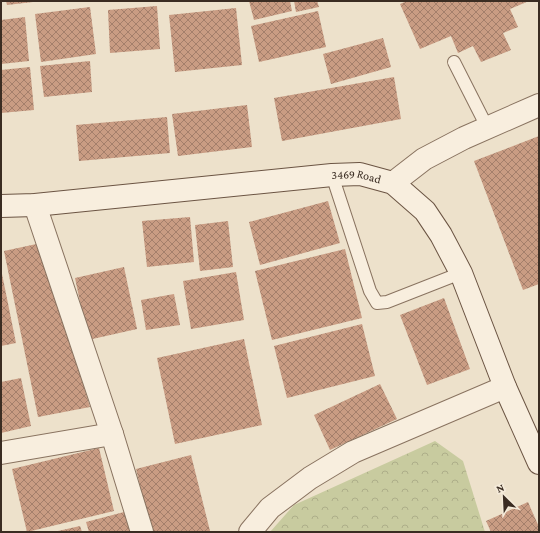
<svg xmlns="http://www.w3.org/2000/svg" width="540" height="533" viewBox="0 0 540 533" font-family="'Crimson Pro',serif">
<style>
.forest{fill:url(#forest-crowns)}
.building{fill:url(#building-cross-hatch)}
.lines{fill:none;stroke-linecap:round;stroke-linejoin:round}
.lane-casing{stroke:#897360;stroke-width:14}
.street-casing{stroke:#897360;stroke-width:24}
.secondary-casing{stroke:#6b5443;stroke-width:24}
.lane{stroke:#f8eede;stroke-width:12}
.street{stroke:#f8eede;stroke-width:22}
.secondary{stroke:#f8eede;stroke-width:22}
.labels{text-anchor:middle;stroke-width:4;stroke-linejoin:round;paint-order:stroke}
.street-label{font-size:12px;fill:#3a2c22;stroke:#f5ebda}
</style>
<defs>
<pattern id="forest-crowns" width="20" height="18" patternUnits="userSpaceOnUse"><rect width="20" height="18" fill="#c8cb9f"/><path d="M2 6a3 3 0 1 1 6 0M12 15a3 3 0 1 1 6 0" fill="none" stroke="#adae89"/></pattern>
<pattern id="building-cross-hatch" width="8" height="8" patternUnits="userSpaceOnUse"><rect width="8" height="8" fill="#c99c83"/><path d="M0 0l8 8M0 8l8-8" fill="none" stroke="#a47f6b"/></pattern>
</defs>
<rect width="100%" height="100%" fill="#ede1cb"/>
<!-- forest -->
<polygon class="forest" points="435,441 463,461 485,532 270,532 294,505"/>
<!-- building -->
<g class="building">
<polygon points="6,1 33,1 33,2 7,5"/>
<polygon points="249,1 290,1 292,11 254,20"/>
<polygon points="294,1 317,1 319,7 296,12"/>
<polygon points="407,1 529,1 510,9 518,27 503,33 511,50 481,62 473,46 458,53 451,36 420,49 400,4"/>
<polygon points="157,6 160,49 110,53 108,10"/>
<polygon points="90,7 96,54 41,62 35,14"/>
<polygon points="236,8 242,65 175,72 169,15"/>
<polygon points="318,11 326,47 259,62 251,26"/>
<polygon points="25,17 29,61 1,64 1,20"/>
<polygon points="383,38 391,67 331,84 323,54"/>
<polygon points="90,61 92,92 44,97 40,66"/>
<polygon points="30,67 34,110 1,113 1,70"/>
<polygon points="394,77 401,119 282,141 274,98"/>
<polygon points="247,105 252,147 178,156 172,114"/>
<polygon points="167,117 170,153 79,161 76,125"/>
<polygon points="539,136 539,284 523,290 474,161"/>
<polygon points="328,201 340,243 260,265 249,222"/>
<polygon points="190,217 194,262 147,267 142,221"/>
<polygon points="228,221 233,267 200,271 195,225"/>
<polygon points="41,243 90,407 38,417 4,251"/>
<polygon points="345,249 362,318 272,340 255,271"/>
<polygon points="124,267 137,329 88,340 75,278"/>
<polygon points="1,269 16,343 1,346"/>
<polygon points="236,272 244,320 191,329 183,281"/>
<polygon points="174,294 180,325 146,330 141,300"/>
<polygon points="444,298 470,369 427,385 400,315"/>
<polygon points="362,324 375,376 287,398 274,346"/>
<polygon points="244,339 262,425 175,444 157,358"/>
<polygon points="21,378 31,426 1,433 1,382"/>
<polygon points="380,384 397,419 330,450 314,415"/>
<polygon points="99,448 114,511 27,532 12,469"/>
<polygon points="191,455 210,531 151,532 136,469"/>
<polygon points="528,502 539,527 539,532 491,532 486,521"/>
<polygon points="124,512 130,532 89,532 86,522"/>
<polygon points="80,526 82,532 58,532 58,531"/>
</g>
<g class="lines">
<!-- lane casing -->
<g class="lane-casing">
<g id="lane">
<polyline points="454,62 487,127"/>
<polyline points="332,175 370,291 377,303 387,302 461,273"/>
</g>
</g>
<!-- street casing -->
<g class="street-casing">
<g id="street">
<polyline points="393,183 424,159 464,138 539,105"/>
<polyline points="35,205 112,434 142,532"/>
<polyline points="1,453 112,434"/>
<polyline points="250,532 270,508 310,478 353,452 505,387"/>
</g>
</g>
<!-- secondary casing -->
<g class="secondary-casing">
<g id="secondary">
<path id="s1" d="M1,206L35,205L332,175L360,174L393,183L425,211L441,235L461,273L505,387L539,463"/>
</g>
</g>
<!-- lane -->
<use href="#lane" class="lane"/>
<!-- street -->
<use href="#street" class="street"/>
<!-- secondary -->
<use href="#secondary" class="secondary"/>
</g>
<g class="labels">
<!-- street labels -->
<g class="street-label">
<text dy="4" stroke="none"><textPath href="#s1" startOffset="357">3469 Road</textPath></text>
</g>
</g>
<!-- border -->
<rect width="540" height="533" fill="none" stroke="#3a2c22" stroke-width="4"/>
<!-- north arrow -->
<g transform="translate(504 497) rotate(336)" stroke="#f5ebda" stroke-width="3" paint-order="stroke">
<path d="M0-3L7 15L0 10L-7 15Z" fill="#3a2c22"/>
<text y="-6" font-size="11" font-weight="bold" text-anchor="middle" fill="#3a2c22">N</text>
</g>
</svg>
